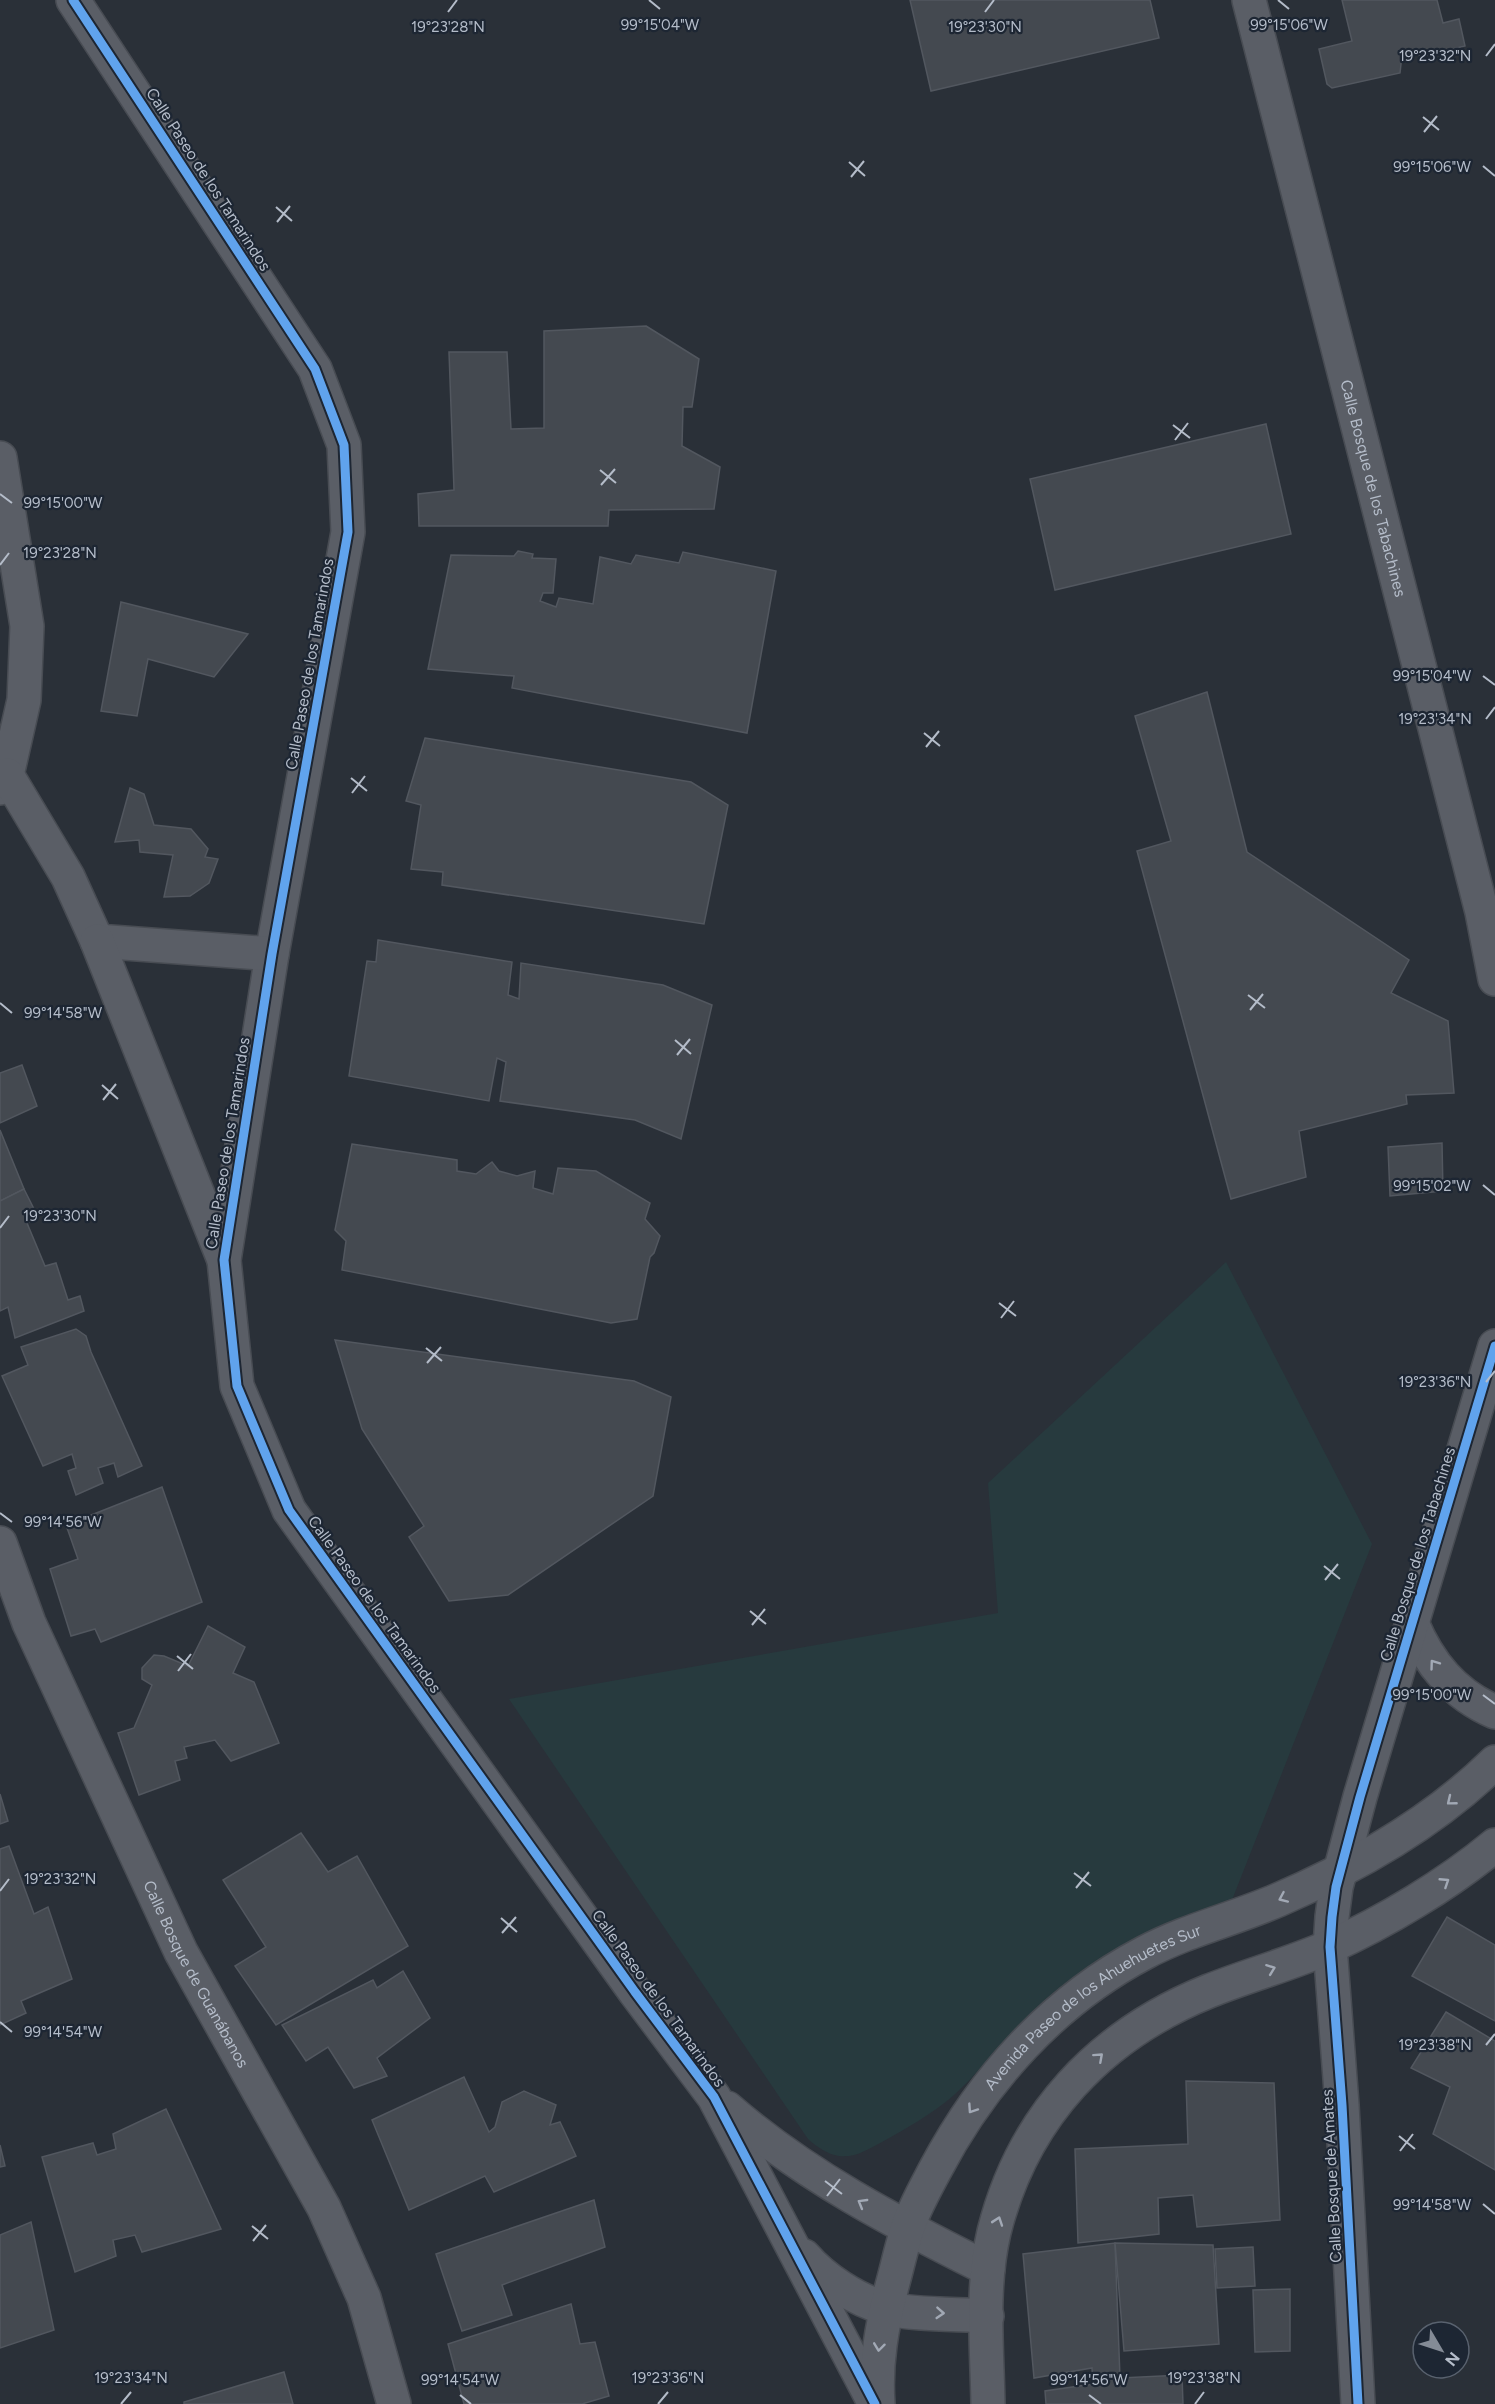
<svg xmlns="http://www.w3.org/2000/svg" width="1495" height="2404" viewBox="0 0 1495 2404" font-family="Figtree,sans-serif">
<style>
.green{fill:#273a3e}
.building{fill:#444950;stroke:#52575f;stroke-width:1.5}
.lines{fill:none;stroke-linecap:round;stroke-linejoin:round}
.minor-casing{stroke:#484c53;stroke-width:36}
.tertiary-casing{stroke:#484c53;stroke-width:36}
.minor{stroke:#5a5e66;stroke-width:33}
.tertiary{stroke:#5a5e66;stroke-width:33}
.cycleway-casing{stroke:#1d2633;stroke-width:13}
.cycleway{stroke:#60a3ed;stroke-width:9}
.oneway{stroke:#a2a9b5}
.ticks{fill:none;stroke:#b4bcc9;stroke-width:2}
.labels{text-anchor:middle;stroke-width:4.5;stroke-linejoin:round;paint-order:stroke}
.street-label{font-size:16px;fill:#b4bcc9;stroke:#1d2633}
.ticks-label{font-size:15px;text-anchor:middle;fill:#b4bcc9;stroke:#1d2633;stroke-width:4.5;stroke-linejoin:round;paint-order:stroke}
</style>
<rect width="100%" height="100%" fill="#2a3038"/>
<!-- green -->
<path class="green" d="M1226,1262L1372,1544L1232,1900C1168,1923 1113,1945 1059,1988C1019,2019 991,2061 954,2095C932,2114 907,2128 882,2142C868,2149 856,2158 839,2156C827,2154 817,2147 808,2139L509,1699L998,1613L988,1483Z"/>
<!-- building -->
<g class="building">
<polygon points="910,0 1150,0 1159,38 931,91"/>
<polygon points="1342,0 1437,0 1443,23 1459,19 1465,46 1420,57 1417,51 1402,55 1400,73 1332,88 1327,84 1319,49 1352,41"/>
<polygon points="646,326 699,359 692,407 683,407 682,446 720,467 714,509 609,510 608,526 419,526 418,494 454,490 449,352 507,352 511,429 544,428 544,331"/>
<polygon points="1266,424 1291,534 1055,590 1030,479"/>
<polygon points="518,551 533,554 532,558 556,559 553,593 543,593 540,601 556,607 559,598 593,604 600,557 631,564 636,555 679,563 683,552 776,571 747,733 512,688 514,676 428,669 451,555 514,556"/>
<polygon points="121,602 248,634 214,677 148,659 137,716 101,711"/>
<polygon points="1207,692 1247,852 1409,960 1391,993 1448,1021 1454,1093 1406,1095 1407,1104 1299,1131 1306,1177 1231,1199 1137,851 1171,841 1135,716"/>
<polygon points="425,738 691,782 728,805 704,924 442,885 443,872 411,869 421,805 406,801"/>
<polygon points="130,788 144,794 154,825 191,829 208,849 205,857 218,859 209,883 190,896 164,897 173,855 140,852 139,840 115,842"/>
<polygon points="378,940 512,962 508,995 519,999 521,963 663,985 712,1005 681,1139 635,1120 500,1101 506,1062 497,1058 489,1101 349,1076 367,961 376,962"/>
<polygon points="22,1065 37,1106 0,1123 0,1073"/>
<polygon points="0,1130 24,1189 0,1201"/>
<polygon points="1442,1143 1443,1191 1390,1196 1388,1147"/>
<polygon points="352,1144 457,1160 457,1171 476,1174 492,1162 499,1171 517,1176 535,1171 533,1188 553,1194 558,1168 596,1171 650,1203 645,1219 660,1236 654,1253 650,1257 637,1319 611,1323 342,1270 346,1241 335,1230"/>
<polygon points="24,1189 38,1217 27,1223 45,1266 56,1263 68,1300 80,1296 84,1311 15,1338 8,1307 0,1311 0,1201"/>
<polygon points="76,1329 86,1336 91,1352 142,1466 118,1477 114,1463 98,1468 103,1483 76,1495 68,1471 76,1468 72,1454 43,1466 2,1376 28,1365 21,1347"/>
<polygon points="335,1340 634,1381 671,1397 653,1496 508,1595 449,1601 409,1537 424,1526 362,1429"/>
<polygon points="162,1487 202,1602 101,1642 95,1629 71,1636 50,1569 78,1559 66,1525"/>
<polygon points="208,1626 245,1647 233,1673 254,1682 279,1743 231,1761 215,1740 184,1747 187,1758 175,1761 180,1780 139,1795 118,1733 134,1728 152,1685 142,1679 142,1668 154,1655 164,1656 188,1666"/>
<polygon points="0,1794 8,1821 0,1824"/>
<polygon points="301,1833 328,1872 357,1856 408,1946 276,2025 235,1966 266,1947 223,1880"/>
<polygon points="9,1846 34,1914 48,1907 72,1979 21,2001 26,2013 0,2025 0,1849"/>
<polygon points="1447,1917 1495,1945 1495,2021 1412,1976"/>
<polygon points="403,1971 430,2018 377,2058 387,2076 354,2088 328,2047 306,2061 282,2025 373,1980 377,1988"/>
<polygon points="1446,2012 1495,2041 1495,2170 1433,2134 1450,2087 1411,2068"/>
<polygon points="464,2077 489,2132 495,2127 502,2102 524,2091 556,2105 550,2125 560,2122 576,2156 494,2192 485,2176 409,2210 372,2120"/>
<polygon points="1186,2081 1274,2083 1280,2220 1197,2227 1193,2195 1158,2198 1159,2234 1078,2243 1075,2149 1188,2144"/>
<polygon points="166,2109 221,2229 142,2252 135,2235 113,2240 116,2256 75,2272 42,2157 93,2143 97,2155 116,2149 113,2134"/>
<polygon points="0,2145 5,2166 0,2167"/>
<polygon points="594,2200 605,2247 502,2285 512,2315 462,2331 436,2254"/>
<polygon points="31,2222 54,2330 0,2348 0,2235"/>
<polygon points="1115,2243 1120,2378 1182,2375 1183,2404 1046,2404 1045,2391 1093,2384 1092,2368 1034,2378 1023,2254"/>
<polygon points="1115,2243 1213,2245 1219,2344 1124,2351"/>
<polygon points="1253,2247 1255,2286 1217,2288 1215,2249"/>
<polygon points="1290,2289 1290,2351 1255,2352 1253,2290"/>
<polygon points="571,2304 580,2344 595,2342 609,2396 582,2404 464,2404 448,2344"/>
<polygon points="284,2372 293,2404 184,2404 184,2402"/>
</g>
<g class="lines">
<!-- minor casing -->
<g class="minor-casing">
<g id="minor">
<polyline points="73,0 315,369 344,445 348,532 272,954 224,1260 237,1386 289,1510 635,1992 714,2097 875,2404"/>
<path id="s1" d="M1249,0L1482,912L1495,979"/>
<polyline points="0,458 27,626 24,700 7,775 0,788"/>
<polyline points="7,775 68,877 97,941 272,954"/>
<polyline points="97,941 224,1260"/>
<path id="s2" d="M0,1543L29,1623L181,1952L324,2208L364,2298L394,2404"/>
<path d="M1412,1623C1429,1664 1454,1694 1495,1712"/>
<path d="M727,2108C805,2176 896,2223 988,2269"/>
<path d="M804,2256C824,2279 856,2300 885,2308C910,2315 959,2314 987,2316"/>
<polyline points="1358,2404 1342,2105 1330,1947 1332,1917 1336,1887 1360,1797 1495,1346"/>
</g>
</g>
<!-- tertiary casing -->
<g class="tertiary-casing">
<g id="tertiary">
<path id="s3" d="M878,2404C875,2362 882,2326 892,2286C897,2268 901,2249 907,2230C913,2210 925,2189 935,2170C983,2079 1053,2001 1144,1953C1187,1930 1234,1919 1278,1900C1357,1866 1433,1823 1495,1762"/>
<path d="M988,2404C987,2348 981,2287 994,2232C1023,2116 1100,2035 1209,1991C1249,1975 1290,1964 1329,1947C1385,1922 1448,1884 1495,1845"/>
</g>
</g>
<!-- minor -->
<use href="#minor" class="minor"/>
<!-- tertiary -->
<use href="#tertiary" class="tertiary"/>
<!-- cycleway casing -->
<g class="cycleway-casing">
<g id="cycleway">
<polyline points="73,0 315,369 344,445 348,532 272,954 224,1260 237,1386 289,1510 635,1992 714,2097 875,2404"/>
<polyline points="1358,2404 1342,2105 1330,1947 1332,1917 1336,1887 1360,1797 1495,1346"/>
</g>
</g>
<!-- cycleway -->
<use href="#cycleway" class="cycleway"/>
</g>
<!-- one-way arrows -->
<defs><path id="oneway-chevron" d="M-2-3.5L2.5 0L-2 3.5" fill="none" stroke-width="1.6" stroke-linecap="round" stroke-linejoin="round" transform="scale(1.5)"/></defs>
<g class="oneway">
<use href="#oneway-chevron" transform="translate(1434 1664) rotate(-126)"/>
<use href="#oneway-chevron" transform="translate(1451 1801) rotate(141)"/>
<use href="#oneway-chevron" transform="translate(1445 1882) rotate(-33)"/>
<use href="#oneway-chevron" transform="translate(1283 1898) rotate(156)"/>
<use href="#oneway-chevron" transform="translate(1271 1969) rotate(-21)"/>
<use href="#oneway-chevron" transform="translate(1099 2057) rotate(-42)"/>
<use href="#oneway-chevron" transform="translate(972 2109) rotate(124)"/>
<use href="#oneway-chevron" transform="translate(862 2203) rotate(-150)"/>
<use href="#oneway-chevron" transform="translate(998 2221) rotate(-71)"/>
<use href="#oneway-chevron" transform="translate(940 2313) rotate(4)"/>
<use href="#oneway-chevron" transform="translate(879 2347) rotate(97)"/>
</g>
<!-- ticks -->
<path class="ticks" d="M649,0L660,9M1278,0L1289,9M448,12L457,0M985,12L994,0M1486,56L1495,44M1423,117L1439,130M1424,132L1437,116M849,162L865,176M1483,166L1495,176M851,177L864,161M276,207L292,221M277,222L290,206M1173,425L1190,438M1175,440L1188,423M600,470L616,483M601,485L615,469M0,494L12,503M0,565L9,553M1483,676L1495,685M1486,719L1495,707M924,733L940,746M926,747L939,731M351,778L367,791M352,793L365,776M1248,995L1265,1008M0,1003L12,1013M1250,1010L1263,994M675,1040L691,1054M677,1055L690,1039M102,1085L118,1099M103,1100L116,1084M1483,1185L1495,1195M0,1228L9,1216M999,1303L1016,1316M1001,1318L1014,1301M426,1348L442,1361M427,1363L441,1347M1486,1382L1495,1371M0,1513L12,1522M1324,1566L1340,1579M1325,1580L1338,1564M750,1611L766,1624M752,1625L765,1609M177,1656L193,1669M178,1671L191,1654M1483,1695L1495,1704M1074,1873L1091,1886M1076,1888L1089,1872M0,1891L9,1879M501,1918L517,1932M502,1933L516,1917M0,2022L12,2032M1486,2045L1495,2034M1399,2136L1415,2149M1400,2151L1413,2134M825,2181L842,2194M827,2196L840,2179M1483,2204L1495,2214M252,2226L268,2239M253,2241L266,2225M460,2395L471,2404M1089,2395L1101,2404M121,2404L131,2392M658,2404L668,2392M1195,2404L1204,2392"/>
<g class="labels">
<!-- street labels -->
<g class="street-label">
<text transform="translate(209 179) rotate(57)" y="6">Calle Paseo de los Tamarindos</text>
<text dy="6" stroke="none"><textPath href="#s1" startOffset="504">Calle Bosque de los Tabachines</textPath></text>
<text transform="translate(309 664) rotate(-80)" y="6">Calle Paseo de los Tamarindos</text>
<text transform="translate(227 1143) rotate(-81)" y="6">Calle Paseo de los Tamarindos</text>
<text transform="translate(1417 1554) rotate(-73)" y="6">Calle Bosque de los Tabachines</text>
<text transform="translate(375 1604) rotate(54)" y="6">Calle Paseo de los Tamarindos</text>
<text dy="6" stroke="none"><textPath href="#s2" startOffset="474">Calle Bosque de Guanábanos</textPath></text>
<text transform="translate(659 1998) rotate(54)" y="6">Calle Paseo de los Tamarindos</text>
<text dy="6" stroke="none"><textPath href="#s3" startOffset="476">Avenida Paseo de los Ahuehuetes Sur</textPath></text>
<text transform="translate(1331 2176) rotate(-93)" y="6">Calle Bosque de Amates</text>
</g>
</g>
<g class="ticks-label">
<text x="660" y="30">99°15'04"W</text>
<text x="1289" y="30">99°15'06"W</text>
<text x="448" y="32">19°23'28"N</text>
<text x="985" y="32">19°23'30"N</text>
<text x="1435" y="61">19°23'32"N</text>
<text x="1432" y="172">99°15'06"W</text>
<text x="63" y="508">99°15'00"W</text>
<text x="60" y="558">19°23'28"N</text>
<text x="1432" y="681">99°15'04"W</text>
<text x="1435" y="724">19°23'34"N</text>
<text x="63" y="1018">99°14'58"W</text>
<text x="1432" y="1191">99°15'02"W</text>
<text x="60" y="1221">19°23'30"N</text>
<text x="1435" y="1387">19°23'36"N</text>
<text x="63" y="1527">99°14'56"W</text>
<text x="1432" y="1700">99°15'00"W</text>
<text x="60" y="1884">19°23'32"N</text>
<text x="63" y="2037">99°14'54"W</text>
<text x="1435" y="2050">19°23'38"N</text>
<text x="1432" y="2210">99°14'58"W</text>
<text x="131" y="2383">19°23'34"N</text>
<text x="668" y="2383">19°23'36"N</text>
<text x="1204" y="2383">19°23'38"N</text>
<text x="460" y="2385">99°14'54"W</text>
<text x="1089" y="2385">99°14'56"W</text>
</g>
<!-- north arrow -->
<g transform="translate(1441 2350) rotate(129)"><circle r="28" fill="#1d2633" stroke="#59626f" stroke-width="1.5"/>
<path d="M0-4.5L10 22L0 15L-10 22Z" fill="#848b96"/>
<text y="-9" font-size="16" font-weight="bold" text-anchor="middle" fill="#b4bcc9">N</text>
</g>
</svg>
